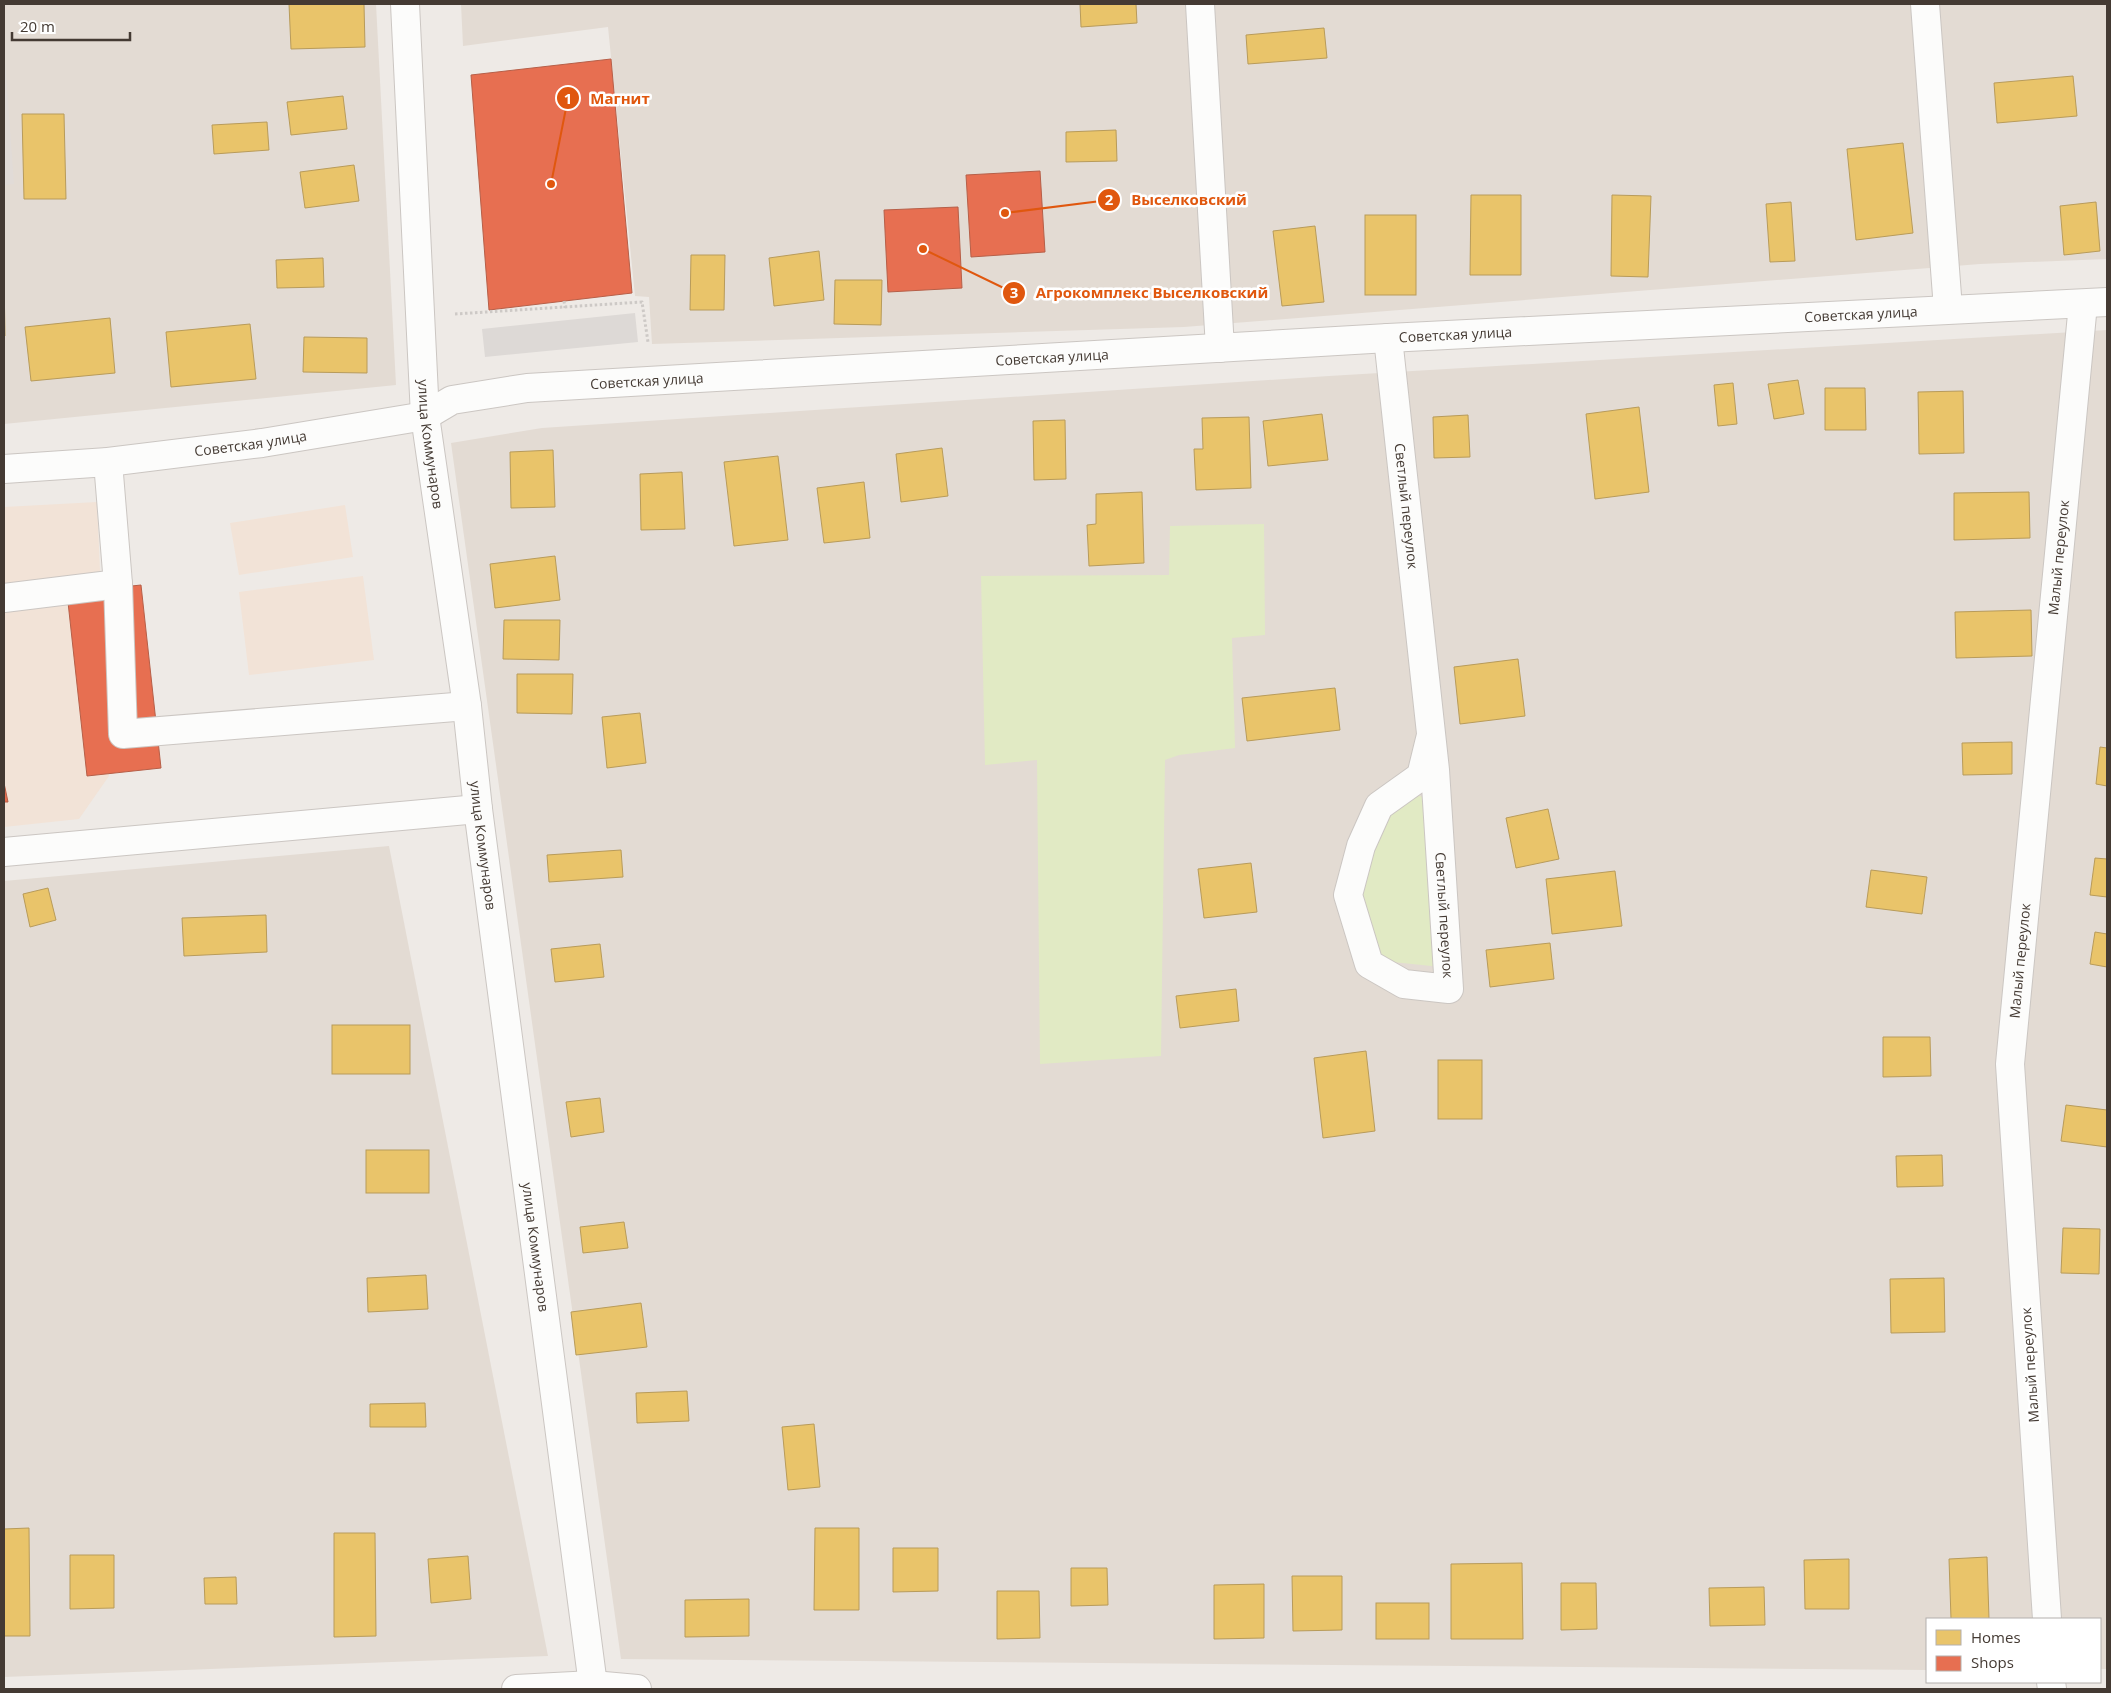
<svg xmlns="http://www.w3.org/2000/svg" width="2111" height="1693" viewBox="0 0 2111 1693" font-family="'Open Sans',sans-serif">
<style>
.residential{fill:#e3dbd3}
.commercial{fill:#f2e3d7}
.industrial{fill:#e1dbd7}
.green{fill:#e1eac4}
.parking{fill:#ddd9d6}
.homes{fill:#e9c46a;stroke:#b89b5a}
.shops{fill:#e76f51;stroke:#b65f48}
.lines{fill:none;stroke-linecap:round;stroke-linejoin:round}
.minor-casing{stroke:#cbc6c2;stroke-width:30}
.path{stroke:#cdc9c6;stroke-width:3;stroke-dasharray:2.5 2.5;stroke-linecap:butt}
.minor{stroke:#fcfcfb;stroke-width:28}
.labels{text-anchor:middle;stroke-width:5;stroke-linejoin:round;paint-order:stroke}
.street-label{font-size:14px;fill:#443a33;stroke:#fff}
.leader{fill:none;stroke:#e0570e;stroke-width:2}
.callout-dot{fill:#e0570e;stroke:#fff;stroke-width:2}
.mark-label{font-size:15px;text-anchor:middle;font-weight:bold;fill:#fff}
.callout-label{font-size:15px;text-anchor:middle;font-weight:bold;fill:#e0570e;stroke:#fff;stroke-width:5;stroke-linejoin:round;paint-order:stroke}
</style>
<rect width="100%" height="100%" fill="#eeeae6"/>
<!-- residential -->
<g class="residential">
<polygon points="4,4 376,4 396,385 4,424"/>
<polygon points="461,4 2107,4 2107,259 1980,264 1184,327 652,344 649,297 635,296 608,27 463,46"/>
<polygon points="2107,330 2107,1669 2100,1669 2100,1619 1927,1619 1927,1670 621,1659 451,443 542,428 1329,376"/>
<polygon points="389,846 548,1656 4,1677 4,881"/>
</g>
<!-- commercial -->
<g class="commercial">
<polygon points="97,502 109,776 79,819 4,827 4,507"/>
<polygon points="345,505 353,557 239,575 230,523"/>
<polygon points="363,576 374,660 249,675 239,592"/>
</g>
<!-- industrial -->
<polygon class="industrial" points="4,46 14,184 4,185"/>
<!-- green -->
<g class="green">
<polygon points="1264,524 1265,635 1232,638 1235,748 1179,755 1165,760 1161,1056 1040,1064 1037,760 985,765 981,576 1169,575 1170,526"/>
<polygon points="1420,796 1426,799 1441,967 1383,961 1374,949 1361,900 1380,820 1410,798"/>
</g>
<!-- parking -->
<polygon class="parking" points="635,313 638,342 485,357 482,329"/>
<!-- homes -->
<g class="homes">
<polygon points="289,4 364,4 365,47 291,49"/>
<polygon points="1080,4 1136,4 1137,23 1081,27"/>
<polygon points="1324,28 1327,58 1248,64 1246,35"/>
<polygon points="2073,76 2077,116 1997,123 1994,83"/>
<polygon points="343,96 347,129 291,135 287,102"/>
<polygon points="22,114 64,114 66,199 24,199"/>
<polygon points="267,122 269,150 214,154 212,125"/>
<polygon points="1116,130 1117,161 1066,162 1066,132"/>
<polygon points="1903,143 1913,233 1856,240 1847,149"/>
<polygon points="354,165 359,201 305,208 300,172"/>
<polygon points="1471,195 1521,195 1521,275 1470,275"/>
<polygon points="1612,195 1651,196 1648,277 1611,276"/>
<polygon points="1791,202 1795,261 1770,262 1766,204"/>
<polygon points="2096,202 2100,251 2064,255 2060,206"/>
<rect x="1365" y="215" width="51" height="80"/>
<polygon points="1315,226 1324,302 1282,306 1273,231"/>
<polygon points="819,251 824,300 774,306 769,258"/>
<polygon points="691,255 725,255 724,310 690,310"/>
<polygon points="323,258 324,287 277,288 276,260"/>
<polygon points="4,279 5,336 4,336"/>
<polygon points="835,280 882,280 881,325 834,324"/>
<polygon points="110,318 115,373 31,381 25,327"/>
<polygon points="250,324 256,379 171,387 166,332"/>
<polygon points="304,337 367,338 367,373 303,372"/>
<polygon points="1798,380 1804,414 1774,419 1768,384"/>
<polygon points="1733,383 1737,424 1718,426 1714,385"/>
<polygon points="1825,388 1865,388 1866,430 1825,430"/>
<polygon points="1963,391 1964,453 1919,454 1918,392"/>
<polygon points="1639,407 1649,492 1595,499 1586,414"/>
<polygon points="1322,414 1328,460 1268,466 1263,421"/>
<polygon points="1468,415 1470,457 1434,458 1433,417"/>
<polygon points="1249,417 1251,488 1196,490 1194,449 1203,449 1202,418"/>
<polygon points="1065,420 1066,479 1034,480 1033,421"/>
<polygon points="942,448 948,496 901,502 896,454"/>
<polygon points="553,450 555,507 511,508 510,452"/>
<polygon points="778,456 788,540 734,546 724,462"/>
<polygon points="682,472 685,529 641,530 640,474"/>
<polygon points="864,482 870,538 824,543 817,488"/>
<polygon points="1142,492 1144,563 1089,566 1087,525 1096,524 1096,494"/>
<polygon points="2029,492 2030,538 1954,540 1954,493"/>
<polygon points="555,556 560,600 495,608 490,564"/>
<polygon points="2031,610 2032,656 1956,658 1955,612"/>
<polygon points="504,620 560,620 559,660 503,659"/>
<polygon points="1518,659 1525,716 1460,724 1454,667"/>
<polygon points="517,674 573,674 572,714 517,713"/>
<polygon points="1335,688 1340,730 1247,741 1242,698"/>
<polygon points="640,713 646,763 607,768 602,717"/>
<polygon points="2012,742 2012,774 1963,775 1962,743"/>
<polygon points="2100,747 2107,748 2107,786 2096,784"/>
<polygon points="1548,809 1559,859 1516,868 1506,818"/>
<polygon points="621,850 623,877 549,882 547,855"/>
<polygon points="2095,858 2107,859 2107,897 2090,895"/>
<polygon points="1251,863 1257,912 1204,918 1198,869"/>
<polygon points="1871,870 1927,877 1922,914 1866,907"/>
<polygon points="1615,871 1622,926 1552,934 1546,879"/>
<polygon points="48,888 56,920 30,927 23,894"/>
<polygon points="266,915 267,952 184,956 182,918"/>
<polygon points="2095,932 2107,934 2107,967 2090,964"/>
<polygon points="1550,943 1554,979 1490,987 1486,950"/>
<polygon points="600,944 604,977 555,982 551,949"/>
<polygon points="1236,989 1239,1021 1180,1028 1176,996"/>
<rect x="332" y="1025" width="78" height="49"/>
<polygon points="1883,1037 1930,1037 1931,1076 1883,1077"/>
<polygon points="1366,1051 1375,1131 1323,1138 1314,1058"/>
<rect x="1438" y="1060" width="44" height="59"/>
<polygon points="600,1098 604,1132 571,1137 566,1102"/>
<polygon points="2066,1105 2107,1110 2107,1147 2061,1141"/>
<rect x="366" y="1150" width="63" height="43"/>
<polygon points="1942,1155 1943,1186 1897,1187 1896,1156"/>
<polygon points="624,1222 628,1248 583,1253 580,1227"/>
<polygon points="2063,1228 2100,1229 2099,1274 2061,1273"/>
<polygon points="426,1275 428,1309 368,1312 367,1278"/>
<polygon points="1944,1278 1945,1332 1891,1333 1890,1279"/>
<polygon points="641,1303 647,1347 576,1355 571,1312"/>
<polygon points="687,1391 689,1421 637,1423 636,1393"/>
<polygon points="425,1403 426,1427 370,1427 370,1404"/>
<polygon points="814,1424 820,1487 788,1490 782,1427"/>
<polygon points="29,1528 30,1636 4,1636 4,1529"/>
<polygon points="815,1528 859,1528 859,1610 814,1610"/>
<polygon points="334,1533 375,1533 376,1636 334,1637"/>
<polygon points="893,1548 938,1548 938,1591 893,1592"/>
<polygon points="70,1555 114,1555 114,1608 70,1609"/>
<polygon points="468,1556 471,1599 431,1603 428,1559"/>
<polygon points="1987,1557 1989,1619 1951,1619 1949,1559"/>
<polygon points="1849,1559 1849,1609 1805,1609 1804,1560"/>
<polygon points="1522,1563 1523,1639 1451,1639 1451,1564"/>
<polygon points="1071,1568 1107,1568 1108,1605 1071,1606"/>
<polygon points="1292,1576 1342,1576 1342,1630 1293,1631"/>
<polygon points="236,1577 237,1604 205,1604 204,1578"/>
<polygon points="1561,1583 1596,1583 1597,1629 1561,1630"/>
<polygon points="1264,1584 1264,1638 1214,1639 1214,1585"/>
<polygon points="1764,1587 1765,1625 1710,1626 1709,1588"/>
<polygon points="997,1591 1039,1591 1040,1638 997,1639"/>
<polygon points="749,1599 749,1636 685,1637 685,1600"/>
<rect x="1376" y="1603" width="53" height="36"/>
</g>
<!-- shops -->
<g class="shops">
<polygon points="611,59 632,293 489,310 471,75"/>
<polygon points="1040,171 1045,252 971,257 966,175"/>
<polygon points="958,207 962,288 888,292 884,210"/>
<polygon points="141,585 161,768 87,776 67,593"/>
<polygon points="4,783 8,802 4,802"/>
</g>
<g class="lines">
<!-- minor casing -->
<g class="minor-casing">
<g id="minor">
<path id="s1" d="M405,4L425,416L467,706L478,809L593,1685"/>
<polyline points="1200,4 1220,348"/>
<polyline points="1925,4 1948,309"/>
<path id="s2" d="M1388,338L1435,770L1449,989L1404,984L1369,964L1348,895L1361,846L1379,806L1421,776L1431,735"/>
<polyline points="108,462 118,584 123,734 467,706"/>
<path id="s3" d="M4,469L108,462L262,443L425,416L452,400L527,388L1388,338L2107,302"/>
<polyline points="4,598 118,584"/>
<polyline points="4,852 478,809"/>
<path id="s4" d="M2047,1619L2010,1064L2083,304"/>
<polyline points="2051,1682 2052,1689"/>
<polyline points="516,1689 593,1685 637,1689"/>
</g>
</g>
<!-- path -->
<g class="path">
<polyline points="564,301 565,308"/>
<polyline points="455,314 642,302 648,342"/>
</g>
<!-- minor -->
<use href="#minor" class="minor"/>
</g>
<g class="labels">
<!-- street labels -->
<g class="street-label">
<text dy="5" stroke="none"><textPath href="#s3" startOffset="1868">Советская улица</textPath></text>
<text dy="5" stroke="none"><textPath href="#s3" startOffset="1462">Советская улица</textPath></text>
<text dy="5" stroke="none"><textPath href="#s3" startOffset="1058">Советская улица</textPath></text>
<text dy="5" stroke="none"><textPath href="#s3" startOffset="652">Советская улица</textPath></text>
<text dy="5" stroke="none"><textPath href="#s3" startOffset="248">Советская улица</textPath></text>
<text dy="5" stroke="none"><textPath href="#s1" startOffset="441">улица Коммунаров</textPath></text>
<text dy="5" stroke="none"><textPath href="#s2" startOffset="169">Светлый переулок</textPath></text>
<text dy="5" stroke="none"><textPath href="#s4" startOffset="1065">Малый переулок</textPath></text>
<text dy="5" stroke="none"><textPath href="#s1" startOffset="846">улица Коммунаров</textPath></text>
<text dy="5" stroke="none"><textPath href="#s2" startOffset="580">Светлый переулок</textPath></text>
<text dy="5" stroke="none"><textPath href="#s4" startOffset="660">Малый переулок</textPath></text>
<text dy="5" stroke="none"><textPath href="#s1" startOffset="1251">улица Коммунаров</textPath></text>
<text transform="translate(2030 1365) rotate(-94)" y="5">Малый переулок</text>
</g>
</g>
<!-- callouts -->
<path class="leader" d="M551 184L568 98M1005 213L1109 200M923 249L1014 293"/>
<g class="callout-dot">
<circle cx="551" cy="184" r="5"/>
<circle cx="1005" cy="213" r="5"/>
<circle cx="923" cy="249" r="5"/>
<circle cx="568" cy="98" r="12"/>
<circle cx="1109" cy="200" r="12"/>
<circle cx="1014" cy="293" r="12"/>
</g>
<g class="mark-label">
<text x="568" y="104">1</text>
<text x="1109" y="205">2</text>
<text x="1014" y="298">3</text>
</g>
<g class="callout-label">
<text x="620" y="104">Магнит</text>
<text x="1189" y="205">Выселковский</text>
<text x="1152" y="298">Агрокомплекс Выселковский</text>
</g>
<!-- border -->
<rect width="2111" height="1693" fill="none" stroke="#443a33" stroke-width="10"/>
<!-- legend -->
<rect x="1926" y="1618" width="175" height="65" fill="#ffffff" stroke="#b4b0ad"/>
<rect x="1936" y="1630" width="25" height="15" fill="#e9c46a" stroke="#b4b0ad"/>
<text x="1971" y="1643" font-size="15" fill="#443a33">Homes</text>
<rect x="1936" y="1656" width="25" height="15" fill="#e76f51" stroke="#b4b0ad"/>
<text x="1971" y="1668" font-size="15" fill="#443a33">Shops</text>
<!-- scale -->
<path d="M12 32v8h118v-8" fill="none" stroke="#443a33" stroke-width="2.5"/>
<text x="20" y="32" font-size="15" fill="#443a33" stroke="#ffffff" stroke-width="4" paint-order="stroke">20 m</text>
</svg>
